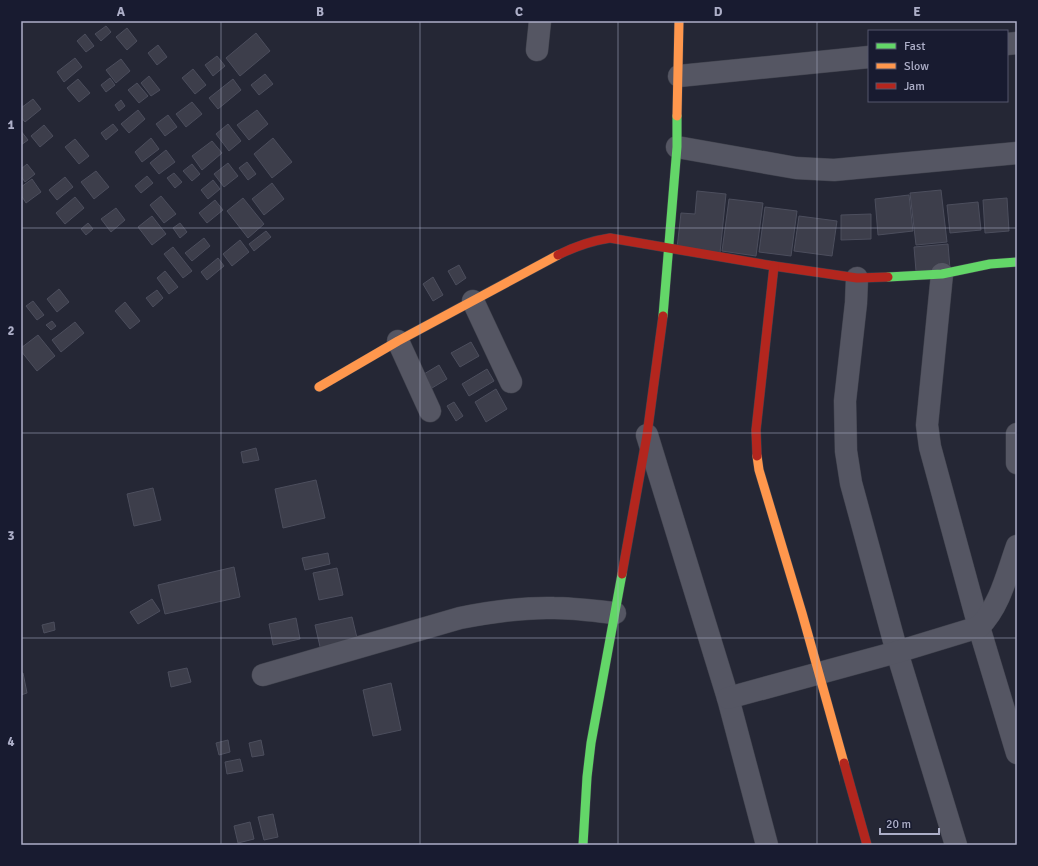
<svg xmlns="http://www.w3.org/2000/svg" width="1038" height="866" viewBox="0 0 1038 866" font-family="Signika,sans-serif">
<style>
.building{fill:#3d3e4b;stroke:#4c4e5d}
.lines{fill:none;stroke-linecap:round;stroke-linejoin:round}
.street-casing{stroke:#3f414c;stroke-width:23}
.fast-casing{stroke:#3f414c;stroke-width:10}
.slow-casing{stroke:#3f414c;stroke-width:10}
.jam-casing{stroke:#3f414c;stroke-width:10}
.street{stroke:#555663;stroke-width:22}
.fast{stroke:#63d668;stroke-width:9}
.slow{stroke:#ff974d;stroke-width:9}
.jam{stroke:#b3261e;stroke-width:9}
.grid{fill:none;stroke:#adafc8;stroke-width:1;stroke-opacity:0.55}
.neatline{fill:none;stroke:#adafc8;stroke-width:1.5}
.grid-label{font-size:13px;text-anchor:middle;font-weight:bold;fill:#adafc8}
</style>
<rect width="100%" height="100%" fill="#252735"/>
<!-- building -->
<g class="building">
<polygon points="106,26 111,32 101,41 95,34"/>
<polygon points="127,28 137,41 127,50 116,37"/>
<polygon points="256,33 270,51 240,76 226,58"/>
<polygon points="85,34 94,46 86,52 77,41"/>
<polygon points="158,45 167,57 157,65 148,53"/>
<polygon points="217,56 225,66 213,76 205,65"/>
<polygon points="75,58 82,67 64,82 57,72"/>
<polygon points="121,59 130,71 116,83 106,70"/>
<polygon points="193,69 206,85 195,94 182,78"/>
<polygon points="265,74 273,84 259,95 251,85"/>
<polygon points="149,76 160,90 151,96 141,83"/>
<polygon points="110,78 115,85 106,92 101,85"/>
<polygon points="78,79 90,93 79,102 67,88"/>
<polygon points="233,79 241,90 218,109 209,98"/>
<polygon points="137,83 148,96 139,103 128,90"/>
<polygon points="33,99 41,109 25,122 21,117 21,108"/>
<polygon points="121,100 125,106 119,111 115,105"/>
<polygon points="192,102 202,114 186,127 176,114"/>
<polygon points="138,110 145,119 129,133 121,124"/>
<polygon points="257,110 268,124 249,140 237,125"/>
<polygon points="168,115 177,127 165,136 156,124"/>
<polygon points="113,124 118,130 106,140 101,133"/>
<polygon points="228,124 241,141 229,151 216,134"/>
<polygon points="44,125 53,136 40,147 31,136"/>
<polygon points="21,131 28,140 21,145"/>
<polygon points="151,138 159,149 142,162 135,152"/>
<polygon points="273,138 292,162 272,178 254,154"/>
<polygon points="75,139 89,156 79,164 65,147"/>
<polygon points="212,141 222,153 202,170 192,156"/>
<polygon points="166,150 175,162 159,174 150,163"/>
<polygon points="247,162 256,174 248,180 239,168"/>
<polygon points="228,163 238,176 224,187 214,174"/>
<polygon points="27,164 35,174 25,182 21,176 21,169"/>
<polygon points="192,164 200,174 192,181 183,171"/>
<polygon points="96,171 109,187 94,199 81,182"/>
<polygon points="174,173 182,182 175,188 167,178"/>
<polygon points="147,176 153,183 141,193 135,186"/>
<polygon points="65,177 73,187 57,200 49,190"/>
<polygon points="32,179 41,192 26,203 21,195 21,187"/>
<polygon points="213,180 220,189 208,199 201,190"/>
<polygon points="272,183 284,199 264,215 252,199"/>
<polygon points="941,190 947,242 916,245 910,193"/>
<polygon points="697,191 726,194 720,253 677,248 681,213 695,214"/>
<polygon points="909,195 913,231 878,235 875,199"/>
<polygon points="161,196 176,214 164,223 150,205"/>
<polygon points="75,197 84,208 65,224 56,213"/>
<polygon points="243,198 264,224 248,238 227,211"/>
<polygon points="1007,198 1009,231 985,233 983,200"/>
<polygon points="729,199 763,203 756,256 722,251"/>
<polygon points="215,200 223,210 207,223 199,213"/>
<polygon points="978,202 981,230 950,233 947,205"/>
<polygon points="765,207 797,211 791,256 759,252"/>
<polygon points="116,208 125,220 111,232 101,219"/>
<polygon points="871,214 871,239 841,240 841,215"/>
<polygon points="152,216 166,234 152,245 138,227"/>
<polygon points="799,216 837,221 832,256 794,251"/>
<polygon points="88,223 93,229 86,235 81,229"/>
<polygon points="180,223 187,232 180,238 173,228"/>
<polygon points="266,231 271,237 254,251 249,244"/>
<polygon points="204,238 210,246 192,261 185,253"/>
<polygon points="240,240 249,252 232,266 223,254"/>
<polygon points="948,244 950,269 916,271 914,247"/>
<polygon points="173,247 192,271 183,278 164,254"/>
<polygon points="218,258 224,266 207,280 201,272"/>
<polygon points="459,265 466,278 456,285 448,271"/>
<polygon points="165,271 178,287 169,294 157,278"/>
<polygon points="433,277 443,295 433,301 423,284"/>
<polygon points="59,289 69,302 57,312 47,299"/>
<polygon points="157,290 163,298 153,307 146,298"/>
<polygon points="33,301 44,315 37,320 26,306"/>
<polygon points="125,302 140,321 130,329 115,311"/>
<polygon points="52,321 56,326 51,330 46,325"/>
<polygon points="75,322 84,333 61,352 52,340"/>
<polygon points="38,335 55,356 37,371 21,351 21,348"/>
<polygon points="471,342 479,356 460,367 451,353"/>
<polygon points="439,365 447,379 432,388 424,374"/>
<polygon points="487,369 494,381 469,396 462,384"/>
<polygon points="496,389 507,409 486,422 475,402"/>
<polygon points="454,402 463,416 456,421 447,406"/>
<polygon points="256,448 259,460 243,463 241,452"/>
<polygon points="316,480 325,518 283,528 275,489"/>
<polygon points="153,488 161,520 134,526 127,494"/>
<polygon points="328,553 330,564 305,570 302,558"/>
<polygon points="234,567 240,597 165,614 158,585"/>
<polygon points="337,568 343,595 319,600 313,573"/>
<polygon points="152,599 160,611 138,624 130,612"/>
<polygon points="352,617 358,642 321,651 315,625"/>
<polygon points="296,618 300,639 273,645 269,624"/>
<polygon points="54,622 55,630 44,633 42,625"/>
<polygon points="187,668 191,682 171,687 168,672"/>
<polygon points="21,673 23,673 27,693 21,695"/>
<polygon points="391,683 401,730 373,736 363,690"/>
<polygon points="228,740 230,752 219,755 216,743"/>
<polygon points="261,740 264,755 252,757 249,743"/>
<polygon points="240,759 243,771 227,774 225,762"/>
<polygon points="273,814 278,837 264,840 258,817"/>
<polygon points="250,822 254,839 238,843 234,826"/>
</g>
<g class="lines">
<!-- street casing -->
<g class="street-casing">
<g id="street">
<polyline points="1007,44 1017,43"/>
<polyline points="537,50 540,21"/>
<polyline points="679,76 869,57"/>
<polyline points="677,147 796,168 834,170 1017,153"/>
<polyline points="942,274 927,425 930,447 979,627 1017,753"/>
<polyline points="857,278 856,303 845,401 846,451 851,483 897,652 956,845"/>
<polyline points="473,301 511,382"/>
<polyline points="398,341 430,411"/>
<polyline points="1017,434 1017,463"/>
<polyline points="647,435 728,698 767,845"/>
<path d="M263,675L460,618C491,612 522,607 554,608C574,608 595,611 615,613"/>
<path d="M728,698L897,652L979,627C1000,606 1007,574 1017,546"/>
</g>
</g>
<!-- fast casing -->
<g class="fast-casing">
<g id="fast">
<polyline points="888,277 942,274 990,264 1017,262"/>
<polyline points="663,316 677,147 677,116"/>
<polyline points="583,845 587,777 591,743 622,574"/>
</g>
</g>
<!-- slow casing -->
<g class="slow-casing">
<g id="slow">
<polyline points="677,116 679,21"/>
<polyline points="319,387 398,341 558,255"/>
<polyline points="757,456 759,470 802,613 844,763"/>
</g>
</g>
<!-- jam casing -->
<g class="jam-casing">
<g id="jam">
<path d="M558,255C576,246 590,241 610,238L774,266L857,278L888,277"/>
<polyline points="757,456 756,430 774,266"/>
<polyline points="622,574 647,435 663,316"/>
<polyline points="844,763 867,845"/>
</g>
</g>
<!-- street -->
<use href="#street" class="street"/>
<!-- fast -->
<use href="#fast" class="fast"/>
<!-- slow -->
<use href="#slow" class="slow"/>
<!-- jam -->
<use href="#jam" class="jam"/>
</g>
<!-- grid -->
<path class="grid" d="M221,21V845M420,21V845M618,21V845M817,21V845M21,228H1017M21,433H1017M21,638H1017"/>
<!-- border -->
<rect width="1038" height="866" fill="none" stroke="#181b30" stroke-width="44"/>
<!-- legend -->
<rect x="868" y="30" width="140" height="72" fill="#181b30" stroke="#54566d"/>
<rect x="876" y="43" width="20" height="6" fill="#63d668" stroke="#54566d"/>
<text x="904" y="50" font-size="12" fill="#adafc8">Fast</text>
<rect x="876" y="63" width="20" height="6" fill="#ff974d" stroke="#54566d"/>
<text x="904" y="70" font-size="12" fill="#adafc8">Slow</text>
<rect x="876" y="83" width="20" height="6" fill="#b3261e" stroke="#54566d"/>
<text x="904" y="90" font-size="12" fill="#adafc8">Jam</text>
<!-- scale -->
<path d="M880 828v6h59v-6" fill="none" stroke="#adafc8" stroke-width="2"/>
<text x="886" y="828" font-size="12" fill="#adafc8" stroke="#181b30" stroke-width="3" paint-order="stroke">20 m</text>
<rect x="22" y="22" width="994" height="822" class="neatline"/>
<g class="grid-label">
<text x="121" y="16">A</text>
<text x="320" y="16">B</text>
<text x="519" y="16">C</text>
<text x="718" y="16">D</text>
<text x="917" y="16">E</text>
<text x="11" y="129">1</text>
<text x="11" y="335">2</text>
<text x="11" y="540">3</text>
<text x="11" y="746">4</text>
</g>
</svg>
